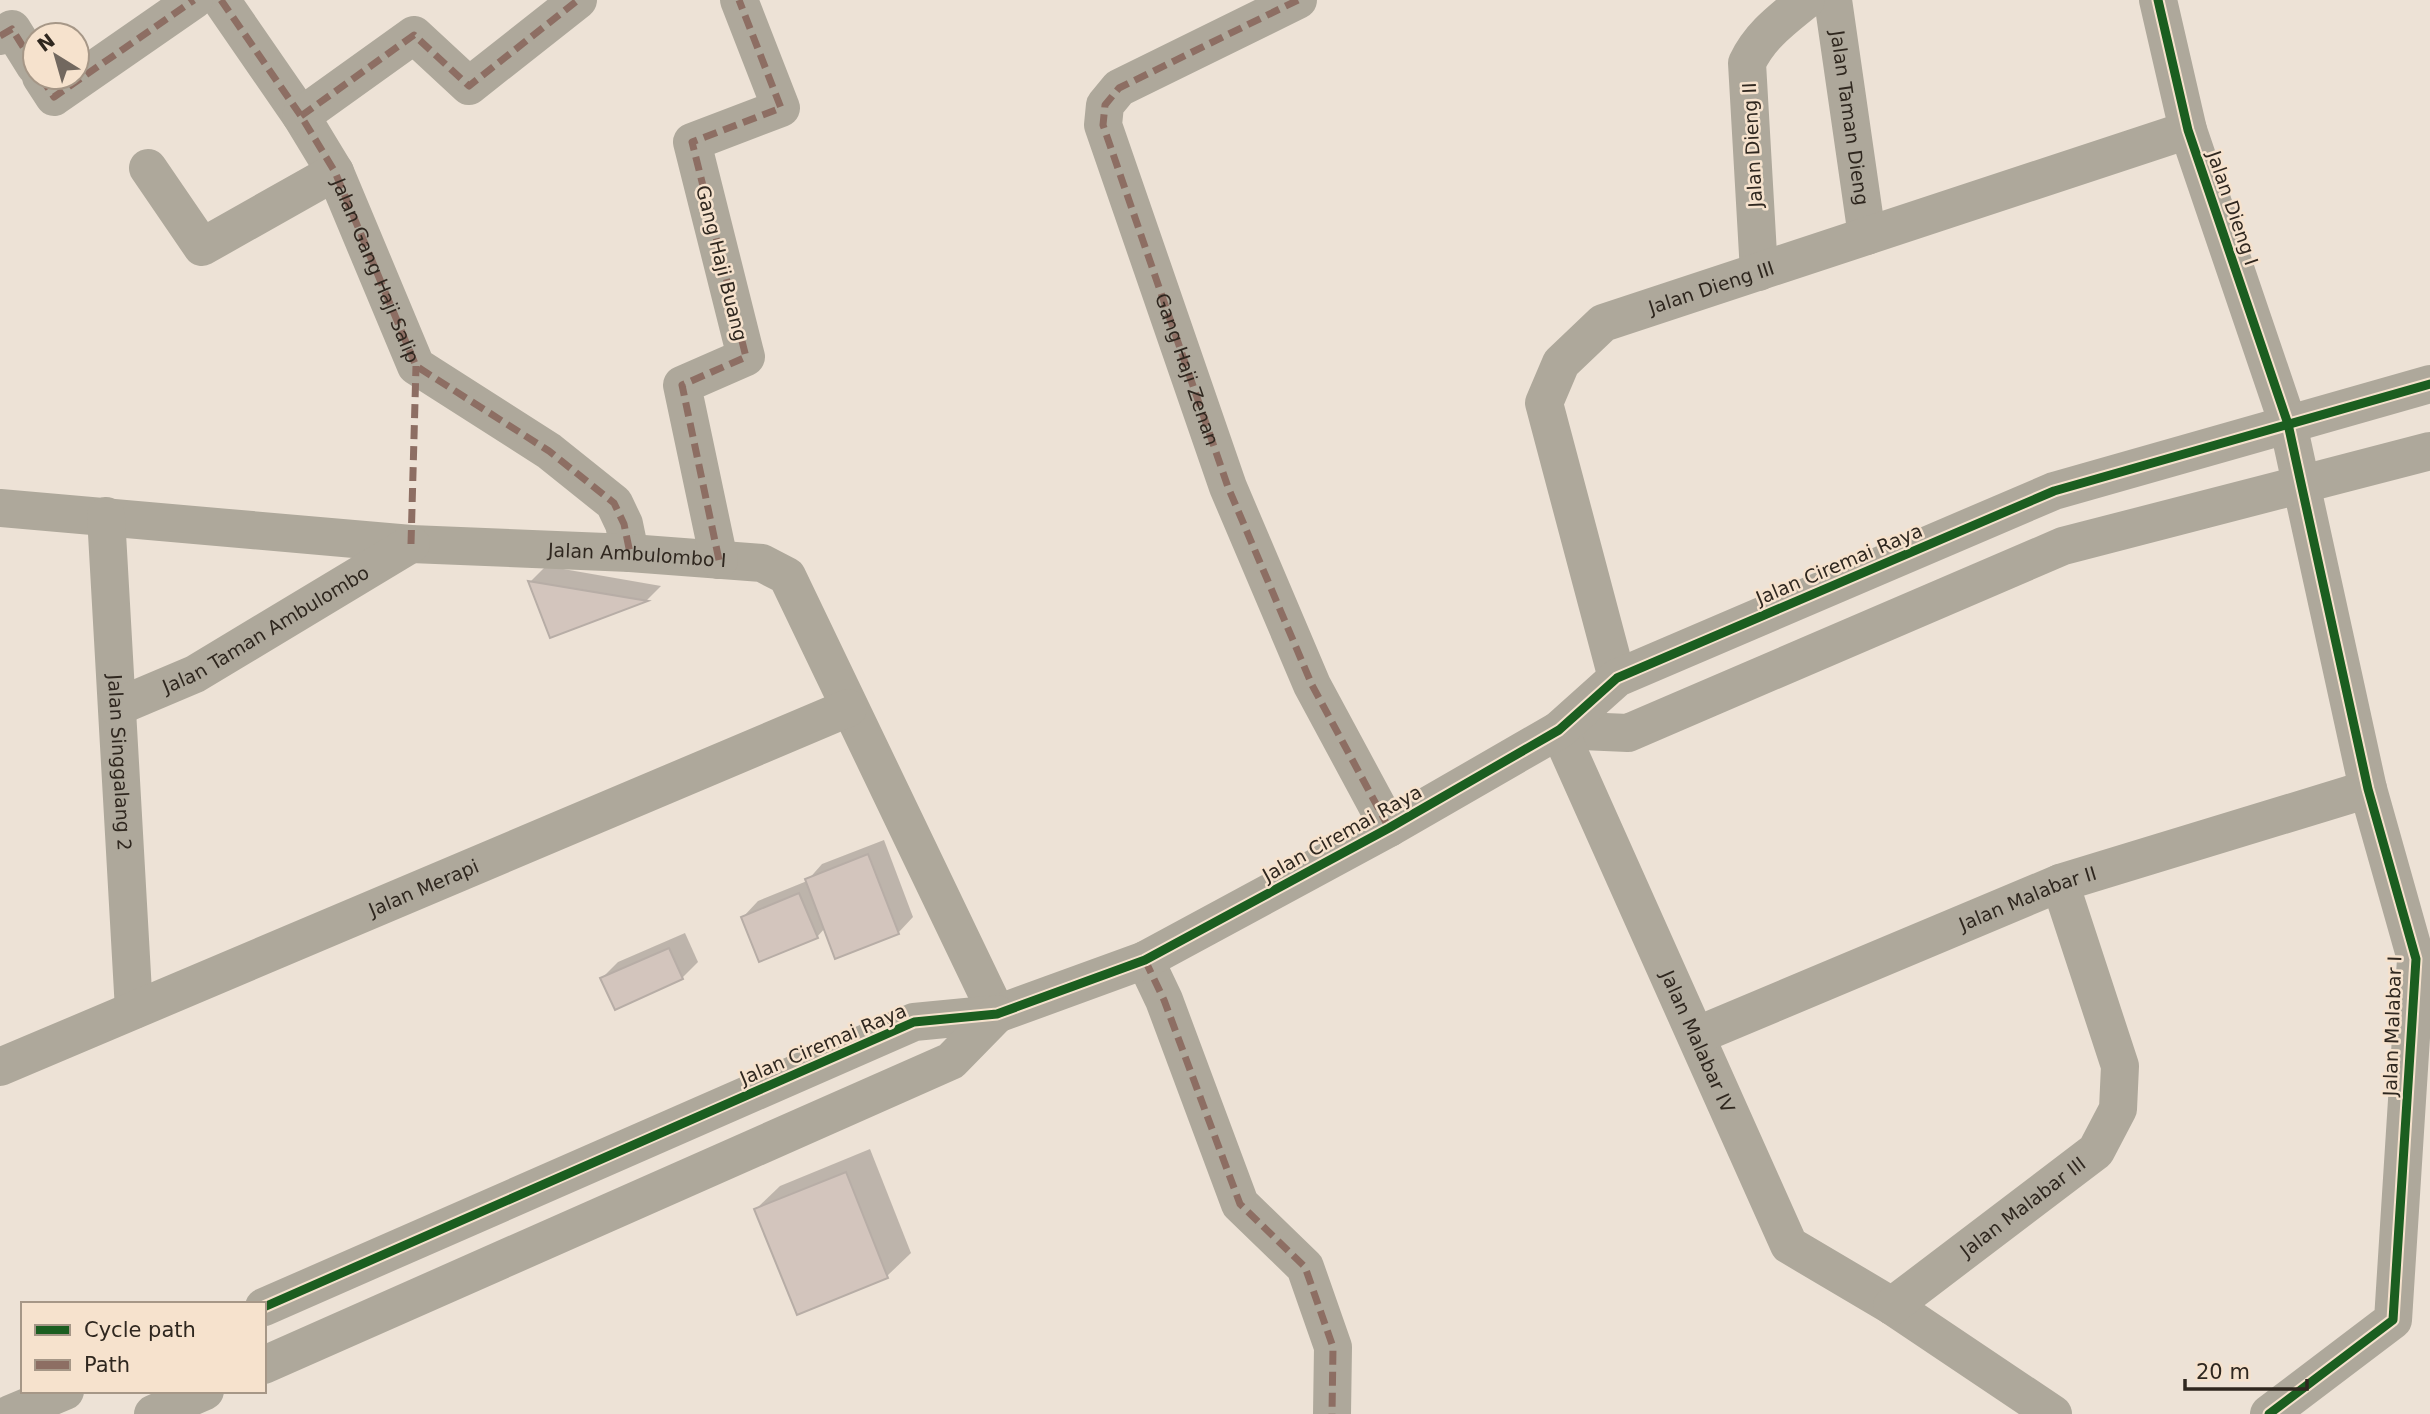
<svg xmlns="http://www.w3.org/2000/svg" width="2430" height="1414" viewBox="0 0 2430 1414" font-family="'DejaVu Sans',sans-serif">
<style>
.shadow{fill:#0003}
.building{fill:#d3c5bd;stroke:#b7ada6;stroke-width:2}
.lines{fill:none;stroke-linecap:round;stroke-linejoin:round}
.minor{stroke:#aea89b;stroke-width:38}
.quiet{stroke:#8d6e63;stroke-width:7;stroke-dasharray:14 7;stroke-linecap:butt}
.cycleway-casing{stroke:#f6e2cd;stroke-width:13}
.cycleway{stroke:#1b5e20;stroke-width:9}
.labels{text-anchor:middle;stroke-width:5;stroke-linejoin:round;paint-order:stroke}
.street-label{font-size:19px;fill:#2f271f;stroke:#f6e2cd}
</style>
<rect width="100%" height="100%" fill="#ede2d6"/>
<!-- shadow -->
<g class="shadow">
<polygon points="546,566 661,586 647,600 551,635 530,582"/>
<polygon points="884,840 913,917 898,933 825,928 817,937 743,917 758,901 807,881 822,864"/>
<polygon points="685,933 698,962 682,978 602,978 618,962"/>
<polygon points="870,1149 911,1253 887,1276 756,1209 780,1186"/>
</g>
<!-- building -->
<g class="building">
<polygon points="528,581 648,601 550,638"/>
<polygon points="868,854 899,934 835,959 805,879"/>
<polygon points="799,893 818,938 759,962 741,917"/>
<polygon points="669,948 683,979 615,1010 600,978"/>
<polygon points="846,1172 888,1278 797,1315 754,1209"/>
</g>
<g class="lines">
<!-- minor -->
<g class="minor">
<path id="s1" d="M221,0L301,116L335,172L416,366L549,451L614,503L624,524L630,553"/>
<polyline points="1298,0 1119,88 1105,105 1103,125 1228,487 1312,685 1389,828"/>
<path id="s2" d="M1833,0L1867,236"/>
<polyline points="2158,0 2188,130 2288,424 2368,789 2416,959 2393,1320 2269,1414"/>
<polyline points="0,36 12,29 35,66"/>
<polyline points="41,77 54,97 194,0"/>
<polyline points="301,116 414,35 469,86 578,0"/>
<polyline points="148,168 202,247 335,172"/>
<path d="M1759,272L1747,63C1760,35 1783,19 1806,0"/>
<path id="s3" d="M0,508L411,544L630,553L762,563L787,576L997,1014"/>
<path id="s4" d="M106,516L134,1010"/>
<polyline points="719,560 682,385 746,357 692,142 781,108 739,0"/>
<path id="s5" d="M1617,678L1544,403L1561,363L1603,323L2188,130"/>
<path id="s6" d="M117,707L195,674L411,544"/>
<polyline points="1559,730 1628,733 2063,546 2430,451"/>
<path id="s7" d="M1559,730L1789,1245L1892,1306L2053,1414"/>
<polyline points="1145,960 1164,1000 1240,1204 1305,1267 1333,1347 1332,1414"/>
<path id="s8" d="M1698,1035L2060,883L2368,789"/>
<path id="s9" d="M0,1067L848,708"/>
<path id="s10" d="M1892,1306L2096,1151L2118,1109L2120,1066L2060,883"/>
<polyline points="264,1307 914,1022 997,1014 1145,960 1389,828 1559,730 1617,678 2054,491 2430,384"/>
<polyline points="264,1365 951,1061 997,1014"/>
<polyline points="10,1414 65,1391"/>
<polyline points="153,1414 205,1391"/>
</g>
<!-- quiet -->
<g class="quiet">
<polyline points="221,0 301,116 335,172 416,366 549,451 614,503 624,524 630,553"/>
<path id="s11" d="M1298,0L1119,88L1105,105L1103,125L1228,487L1312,685L1389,828"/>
<polyline points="0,36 12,29 35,66"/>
<polyline points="41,77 54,97 194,0"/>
<polyline points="301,116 414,35 469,86 578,0"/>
<polyline points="411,544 416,366"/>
<polyline points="719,560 682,385 746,357 692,142 781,108 739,0"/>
<polyline points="1145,960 1164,1000 1240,1204 1305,1267 1333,1347 1332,1414"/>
</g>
<!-- cycleway casing -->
<g class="cycleway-casing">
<g id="cycleway">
<polyline points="2158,0 2188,130 2288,424 2368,789 2416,959 2393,1320 2269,1414"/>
<polyline points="264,1307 914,1022 997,1014 1145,960 1389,828 1559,730 1617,678 2054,491 2430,384"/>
</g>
</g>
<!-- cycleway -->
<use href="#cycleway" class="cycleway"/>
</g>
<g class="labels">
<!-- street labels -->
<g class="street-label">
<text dy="7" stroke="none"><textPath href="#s2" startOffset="119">Jalan Taman Dieng</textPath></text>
<text transform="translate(1752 145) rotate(-93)" y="7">Jalan Dieng II</text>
<text transform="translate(2233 208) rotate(71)" y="7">Jalan Dieng I</text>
<text transform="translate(722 263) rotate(76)" y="7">Gang Haji Buang</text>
<text dy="7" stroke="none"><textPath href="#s1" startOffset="313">Jalan Gang Haji Salip</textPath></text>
<text dy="7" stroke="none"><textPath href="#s5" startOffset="500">Jalan Dieng III</textPath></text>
<text dy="7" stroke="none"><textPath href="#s11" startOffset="500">Gang Haji Zenan</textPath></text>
<text dy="7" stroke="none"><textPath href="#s3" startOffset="639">Jalan Ambulombo I</textPath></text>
<text transform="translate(1839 564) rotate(-23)" y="7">Jalan Ciremai Raya</text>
<text dy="7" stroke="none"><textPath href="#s6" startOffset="168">Jalan Taman Ambulombo</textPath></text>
<text dy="7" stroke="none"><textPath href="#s4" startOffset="247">Jalan Singgalang 2</textPath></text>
<text transform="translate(1342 833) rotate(-29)" y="7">Jalan Ciremai Raya</text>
<text dy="7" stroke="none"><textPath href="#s9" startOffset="460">Jalan Merapi</textPath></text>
<text dy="7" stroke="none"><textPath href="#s8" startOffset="357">Jalan Malabar II</textPath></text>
<text transform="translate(2392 1026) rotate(-88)" y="7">Jalan Malabar I</text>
<text dy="7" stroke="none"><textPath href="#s7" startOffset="341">Jalan Malabar IV</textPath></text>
<text transform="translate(823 1044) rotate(-23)" y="7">Jalan Ciremai Raya</text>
<text dy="7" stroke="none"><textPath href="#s10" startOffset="164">Jalan Malabar III</textPath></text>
</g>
</g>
<!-- legend -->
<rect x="21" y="1302" width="245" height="91" fill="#f6e2cd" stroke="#a69787" stroke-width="2"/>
<rect x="35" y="1325" width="35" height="10" fill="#1b5e20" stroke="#a69787" stroke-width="2"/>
<text x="84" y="1337" font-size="21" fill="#2f271f">Cycle path</text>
<rect x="35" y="1360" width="35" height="10" fill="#8d6e63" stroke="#a69787" stroke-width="2"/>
<text x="84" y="1372" font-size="21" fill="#2f271f">Path</text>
<!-- north arrow -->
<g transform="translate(56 56) rotate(323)"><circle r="33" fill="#f6e2cd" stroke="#a69787" stroke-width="2"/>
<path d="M0-5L12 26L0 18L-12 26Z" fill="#72685f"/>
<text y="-10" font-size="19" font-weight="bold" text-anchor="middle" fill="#2f271f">N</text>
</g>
<!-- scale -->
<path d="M2185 1379v10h122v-10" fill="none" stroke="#2f271f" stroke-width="3.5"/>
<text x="2196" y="1379" font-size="21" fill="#2f271f" stroke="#f6e2cd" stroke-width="5" paint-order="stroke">20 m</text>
</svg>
